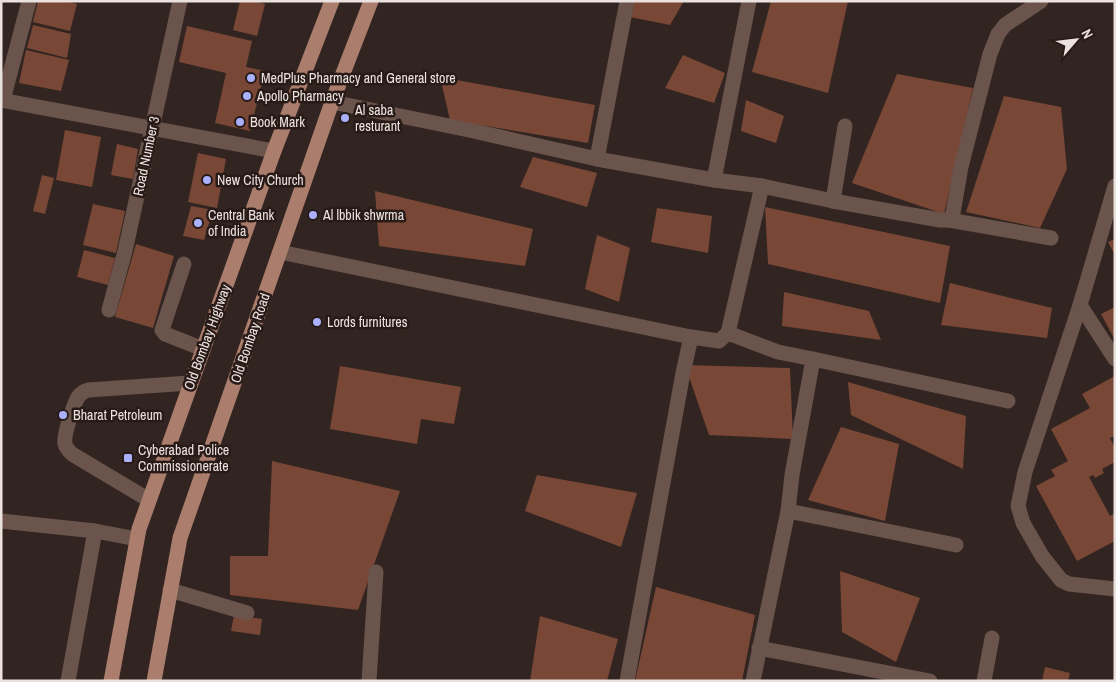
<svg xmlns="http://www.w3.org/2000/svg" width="1116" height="682" viewBox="0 0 1116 682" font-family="'Archivo Narrow',sans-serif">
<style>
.building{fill:#784735}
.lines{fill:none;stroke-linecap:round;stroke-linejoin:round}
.minor{stroke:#6a544c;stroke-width:15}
.major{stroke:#ab7d6d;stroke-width:15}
.poi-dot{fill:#aab0fb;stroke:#281b17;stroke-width:2}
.labels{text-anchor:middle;stroke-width:5;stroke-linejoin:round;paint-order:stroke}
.poi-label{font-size:14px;fill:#ebe2df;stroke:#281b17;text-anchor:start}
.street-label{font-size:14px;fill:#ebe2df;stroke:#281b17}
</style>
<rect width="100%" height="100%" fill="#322521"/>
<!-- building -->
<g class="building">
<polygon points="38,1 65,1 77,4 70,31 33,22"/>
<polygon points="240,1 255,1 265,4 257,36 233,30"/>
<polygon points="629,1 684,1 670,25 625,16"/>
<polygon points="771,1 848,1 828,93 752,72"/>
<polygon points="33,25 71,34 67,58 27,48"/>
<polygon points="187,26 252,41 246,67 265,71 250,131 215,123 226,73 179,62"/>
<polygon points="26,50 69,60 61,91 19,83"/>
<polygon points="683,55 725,73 714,103 665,88"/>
<polygon points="897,74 973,88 944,214 852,183"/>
<polygon points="440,77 595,105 588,143 450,120"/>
<polygon points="1004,96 1061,107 1067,169 1040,228 966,212"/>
<polygon points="746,100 784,116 776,143 741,131"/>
<polygon points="65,130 101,137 92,187 56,180"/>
<polygon points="117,144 138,149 133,179 111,175"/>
<polygon points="198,153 226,159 217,208 188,202"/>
<polygon points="533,157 597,173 587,207 520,187"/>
<polygon points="42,175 54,178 45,214 33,211"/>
<polygon points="375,191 533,229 525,266 379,246"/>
<polygon points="93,204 125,211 116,253 83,245"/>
<polygon points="191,206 213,210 204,240 183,236"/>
<polygon points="765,207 950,246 940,303 768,264"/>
<polygon points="657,208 712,216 708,253 651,242"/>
<polygon points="597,235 630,248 619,302 585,289"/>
<polygon points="1115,239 1115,255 1108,242"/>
<polygon points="136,244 174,256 153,328 115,317"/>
<polygon points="84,250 115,258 108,285 77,277"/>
<polygon points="950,283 1052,308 1047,338 941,325"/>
<polygon points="784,292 869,311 881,340 782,326"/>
<polygon points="1115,307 1115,340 1101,314"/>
<polygon points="685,365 790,368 793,439 709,435"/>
<polygon points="340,366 461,387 454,424 421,419 417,444 330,429"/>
<polygon points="1115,376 1115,436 1110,438 1115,448 1115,462 1102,469 1104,473 1095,478 1093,475 1089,477 1110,516 1115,513 1115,541 1077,561 1036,486 1055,476 1051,470 1068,461 1051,429 1090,408 1082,394"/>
<polygon points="848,382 966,416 963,469 851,415"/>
<polygon points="841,427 899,444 885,521 808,500"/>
<polygon points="272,461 400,491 358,610 230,595 230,556 268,556"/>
<polygon points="537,475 637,493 621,547 525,511"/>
<polygon points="840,571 920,598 896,662 842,632"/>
<polygon points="656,587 755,615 742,681 635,681"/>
<polygon points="234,615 262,619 260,635 231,631"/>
<polygon points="540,616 618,639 607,681 530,681"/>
<polygon points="1045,667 1070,673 1068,681 1042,681"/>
</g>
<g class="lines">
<!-- minor -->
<g class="minor">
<polyline points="1,100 274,151"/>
<polyline points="3,100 29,1"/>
<polyline points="332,102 469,130 597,159 714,180 762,186 833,201 940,220 949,220 953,213 961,167 990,54 998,34 1005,25 1041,1"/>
<polyline points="597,159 627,1"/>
<polyline points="714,180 749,1"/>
<polyline points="1115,186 1080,305 1025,472 1018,506 1023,523 1042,556 1061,580 1069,584 1115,589"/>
<polyline points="833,201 845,126"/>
<polyline points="949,220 1051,238"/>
<polyline points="280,252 691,337 719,341 728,333"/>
<polyline points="184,264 162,330 165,334 203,349"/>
<polyline points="1080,305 1115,359"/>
<polyline points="109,310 125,251 180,1"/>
<polyline points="813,359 1008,401"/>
<path d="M149,500L72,454C69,451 66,448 65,444C63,436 74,404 78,397C81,393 84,391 88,390L190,383"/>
<polyline points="788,511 956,545"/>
<polyline points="1,521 95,531 137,539"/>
<polyline points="170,590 247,613"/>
<polyline points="759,648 930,681"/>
<polyline points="68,681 95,531"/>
<polyline points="369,681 376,572"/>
<polyline points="627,681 683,373 691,337"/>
<polyline points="753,681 788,511 792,475 813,359 778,352 728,333 762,186"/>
<polyline points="984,681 992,638"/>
</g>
<!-- major -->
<g class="major">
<polyline points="111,681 139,529 274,151 332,1"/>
<polyline points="154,681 180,538 332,102 371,1"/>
</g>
</g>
<!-- markers -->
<g class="poi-dot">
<circle cx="251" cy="78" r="5"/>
<circle cx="247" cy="96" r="5"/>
<circle cx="345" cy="118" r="5"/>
<circle cx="240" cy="122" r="5"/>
<circle cx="207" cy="180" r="5"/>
<circle cx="313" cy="215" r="5"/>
<circle cx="198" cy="223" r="5"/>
<circle cx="317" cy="322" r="5"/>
<circle cx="63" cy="415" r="5"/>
<rect x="123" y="453" width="10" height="10" rx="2.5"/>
</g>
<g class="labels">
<!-- poi labels -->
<g class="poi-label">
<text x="261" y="83">MedPlus Pharmacy and General store</text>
<text x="257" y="101">Apollo Pharmacy</text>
<text x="355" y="115">Al saba<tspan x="355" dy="16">resturant</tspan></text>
<text x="250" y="127">Book Mark</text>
<text x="217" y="185">New City Church</text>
<text x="208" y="220">Central Bank<tspan x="208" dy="16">of India</tspan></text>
<text x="323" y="220">Al lbbik shwrma</text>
<text x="327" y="327">Lords furnitures</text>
<text x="73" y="420">Bharat Petroleum</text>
<text x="138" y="455">Cyberabad Police<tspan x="138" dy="16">Commissionerate</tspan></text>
</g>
<!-- street labels -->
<g class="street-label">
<text transform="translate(146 156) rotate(-78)" y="5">Road Number 3</text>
<text transform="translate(207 337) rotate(-70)" y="5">Old Bombay Highway</text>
<text transform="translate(250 338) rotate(-71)" y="5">Old Bombay Road</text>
</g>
</g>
<!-- border -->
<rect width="1116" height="682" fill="none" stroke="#ebe2df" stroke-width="5"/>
<!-- north arrow -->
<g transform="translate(1076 40) rotate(62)" stroke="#281b17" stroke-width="4" paint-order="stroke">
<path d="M0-4L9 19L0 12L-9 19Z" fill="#ebe2df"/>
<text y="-8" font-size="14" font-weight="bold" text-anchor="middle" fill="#ebe2df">N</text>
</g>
</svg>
